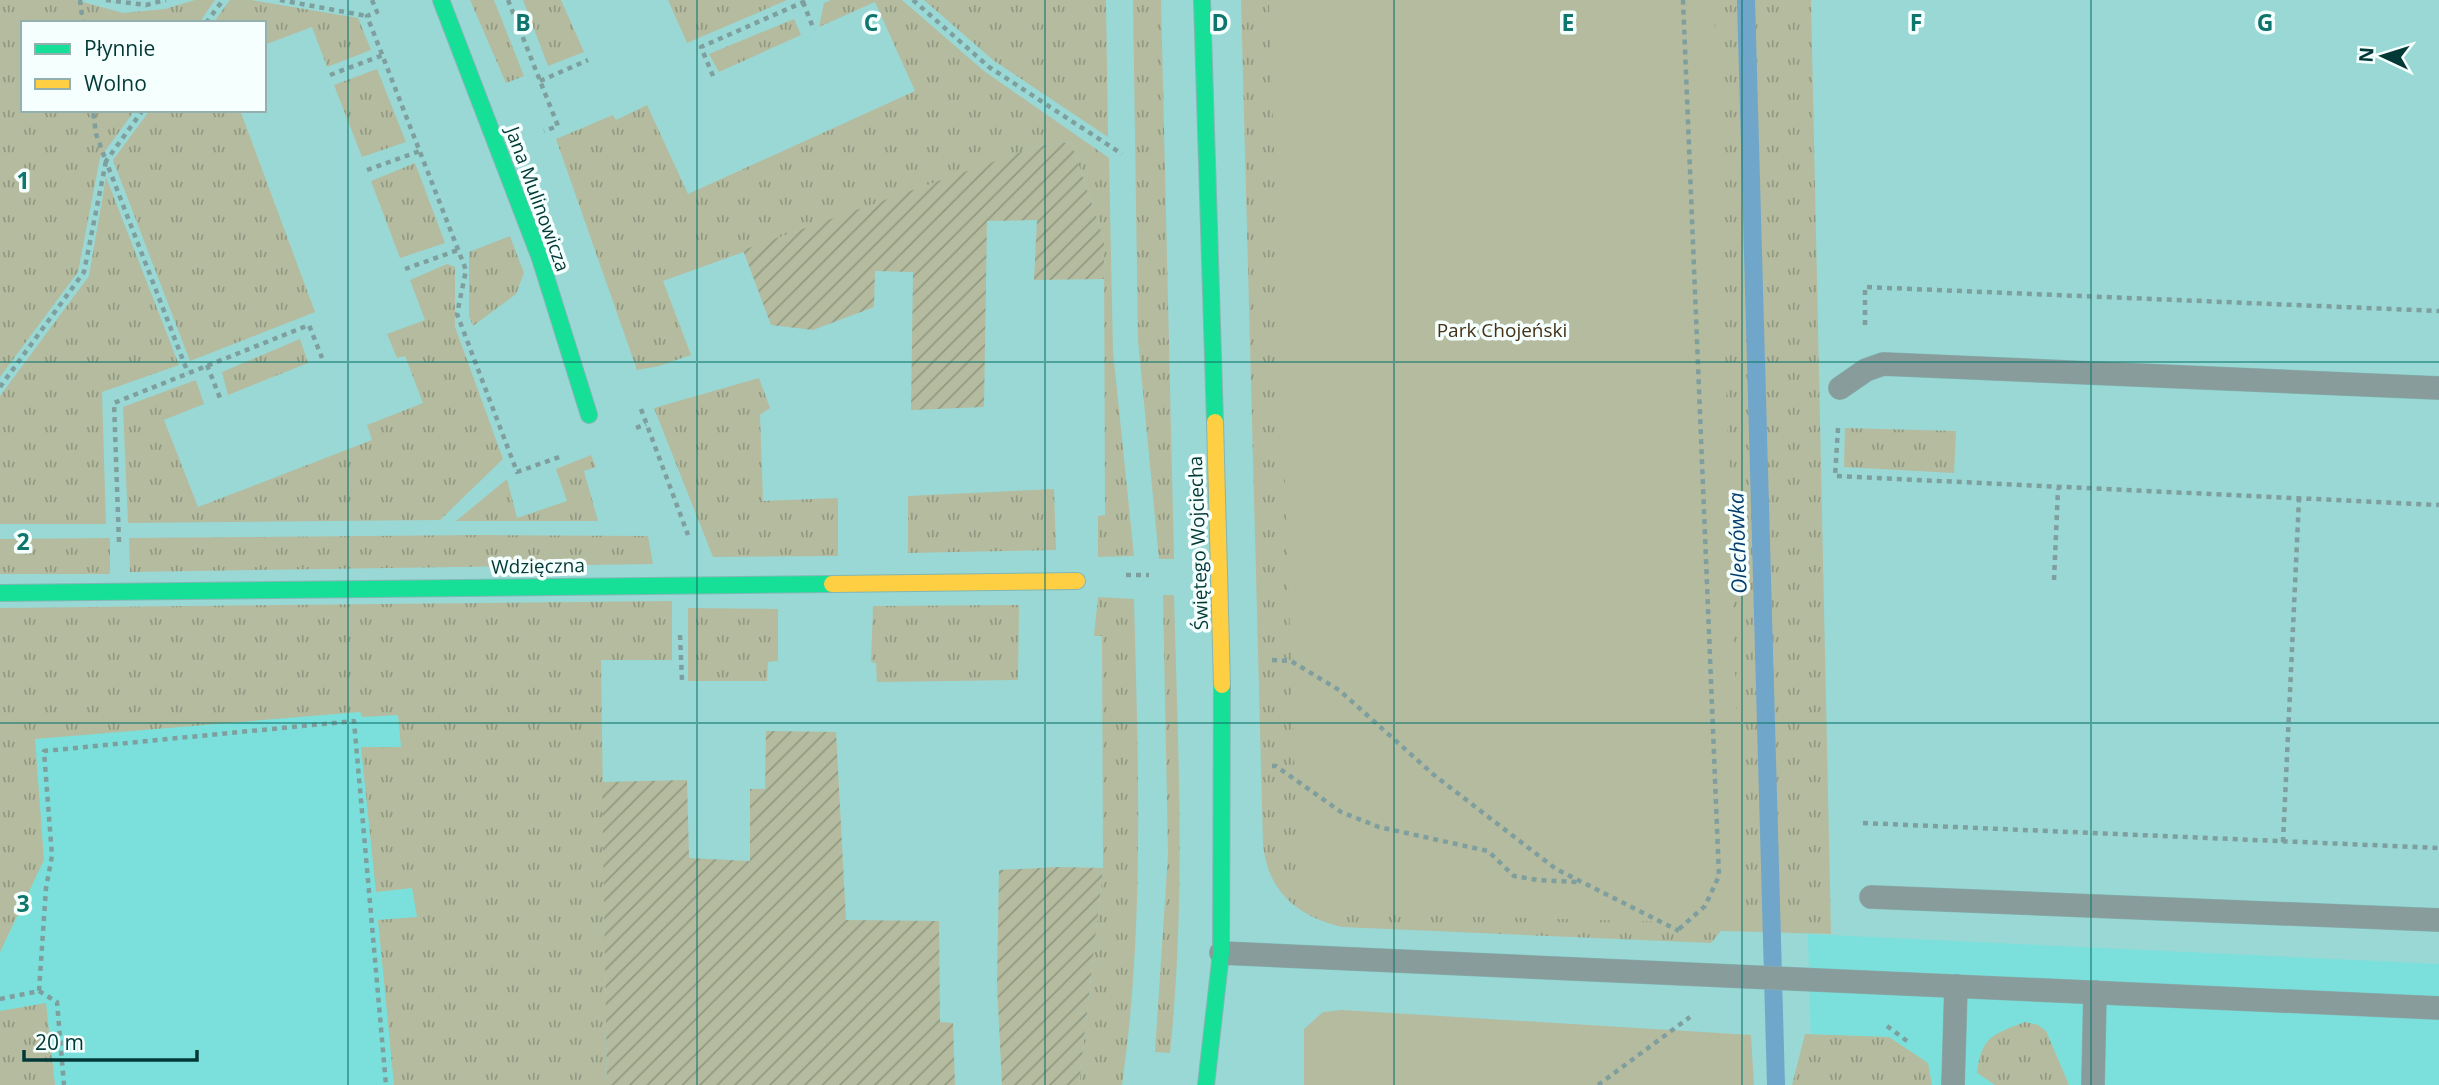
<svg xmlns="http://www.w3.org/2000/svg" width="2439" height="1085" viewBox="0 0 2439 1085" font-family="'Open Sans',sans-serif">
<style>
.built{fill:#7be0db}
.grass{fill:url(#grass-tufts)}
.park{fill:#b5bb9f}
.garden{fill:url(#garden-furrows)}
.lines{fill:none;stroke-linecap:round;stroke-linejoin:round}
.stream{stroke:#70a6ca;stroke-width:18}
.lane-casing{stroke:#83b6b4;stroke-width:24}
.fast-casing{stroke:#83b6b4;stroke-width:18}
.slow-casing{stroke:#83b6b4;stroke-width:18}
.path{stroke:#7f9f9e;stroke-width:4.5;stroke-dasharray:5 5;stroke-linecap:butt}
.lane{stroke:#889c9b;stroke-width:23}
.fast{stroke:#16e098;stroke-width:16}
.slow{stroke:#ffcf43;stroke-width:16}
.grid{fill:none;stroke:#0f766e;stroke-width:2;stroke-opacity:0.55}
.labels{text-anchor:middle;stroke-width:7;stroke-linejoin:round;paint-order:stroke}
.street-label{font-size:19px;fill:#023937;stroke:#f5fffe}
.park-label{font-size:19px;fill:#453016;stroke:#f5fffe}
.water-label{font-size:21px;font-style:italic;fill:#033c6d;stroke:#f5fffe}
.grid-label{font-size:23px;text-anchor:middle;font-weight:bold;fill:#0f766e;stroke:#f5fffe;stroke-width:7;stroke-linejoin:round;paint-order:stroke}
</style>
<defs>
<pattern id="grass-tufts" width="24" height="20" patternUnits="userSpaceOnUse" patternTransform="scale(1.75)"><rect width="24" height="20" fill="#b5bb9f"/><path d="M3 7l-1-3M5 7V3M7 7l1-3M15 17l-1-3M17 17v-4M19 17l1-3" fill="none" stroke="#919982"/></pattern>
<pattern id="garden-furrows" width="10" height="10" patternUnits="userSpaceOnUse" patternTransform="scale(1.75)"><rect width="10" height="10" fill="#b5bb9f"/><path d="M-1 1l2-2M0 10L10 0M9 11l2-2" fill="none" stroke="#919982"/></pattern>
</defs>
<rect width="100%" height="100%" fill="#99d8d5"/>
<!-- built -->
<g class="built">
<polygon points="0,661 600,680 607,1085 0,1085"/>
<polygon points="1808,934 2439,964 2439,1085 1812,1085"/>
</g>
<!-- grass -->
<g class="grass">
<polygon points="0,0 76,0 123,13 165,9 195,0 215,0 199,23 23,23 23,110 135,110 100,158 78,272 0,377"/>
<polygon points="230,0 251,0 358,18 371,50 327,67 312,27 264,45 264,23 213,23"/>
<polygon points="470,0 494,0 524,76 506,83"/>
<polygon points="523,0 561,0 584,52 548,66"/>
<polygon points="668,0 787,0 687,43"/>
<polygon points="831,0 902,0 984,71 1109,158 1113,351 1134,556 1098,557 1098,516 1105,515 1104,240 1071,142 1038,146 663,281 691,355 659,366 637,370 556,139 613,115 616,120 647,105 688,194 915,91 875,2 819,27 824,3"/>
<polygon points="924,0 1106,0 1108,137 993,60"/>
<polygon points="1133,0 1161,0 1174,559 1159,559 1138,340"/>
<path d="M1241,0H1811L1831,934L1721,931L1711,943L1342,927C1297,916 1267,891 1263,843Z"/>
<polygon points="794,19 801,35 719,72 709,54"/>
<polygon points="377,69 406,142 362,157 334,85"/>
<polygon points="150,110 240,110 315,312 190,361 113,160"/>
<polygon points="415,163 445,243 400,258 371,181"/>
<polygon points="106,177 179,365 102,392 106,524 0,524 0,396 89,276"/>
<polygon points="510,236 524,273 516,294 473,326 469,316 469,252"/>
<polygon points="447,264 455,267 455,327 503,459 440,520 128,523 123,407 196,380 204,404 164,420 198,507 372,440 367,425 423,403 405,356 397,358 387,334 425,320 410,280"/>
<polygon points="300,339 308,363 228,395 222,372"/>
<polygon points="759,378 770,408 760,415 763,501 838,498 838,556 713,557 654,408"/>
<polygon points="1845,428 1956,431 1954,473 1844,467"/>
<polygon points="591,455 596,467 584,471 598,521 456,521 507,479 517,518 567,501 556,469"/>
<polygon points="1054,489 1056,550 908,553 908,496"/>
<polygon points="478,535 648,536 653,564 130,572 129,538"/>
<polygon points="110,538 110,574 0,574 0,539"/>
<path d="M1163,595H1174C1178,748 1186,900 1170,1053L1155,1052L1168,855Z"/>
<path d="M1098,597L1134,599C1138,761 1145,923 1122,1085H1079L1103,868L1102,636H1094Z"/>
<polygon points="672,601 672,660 601,660 607,1085 394,1085 378,920 417,917 412,888 376,892 361,747 401,747 398,715 362,717 360,712 35,739 44,860 0,952 0,608"/>
<polygon points="1019,605 1018,680 877,682 876,663 871,662 873,606"/>
<polygon points="688,608 778,609 778,661 768,662 767,681 688,681"/>
<polygon points="46,1003 55,1085 0,1085 0,1011"/>
<path d="M2025,1022L2038,1025L2046,1031L2069,1085H1995L1977,1073C1981,1037 1993,1034 2025,1022Z"/>
<polygon points="1805,1034 1889,1037 1928,1063 1932,1085 1792,1085"/>
</g>
<!-- park -->
<g class="park">
<polygon points="1269,0 1714,0 1743,924 1342,913 1299,902"/>
<polygon points="1342,1010 1751,1035 1754,1085 1304,1085 1304,1029 1323,1012"/>
</g>
<!-- garden -->
<g class="garden">
<polygon points="1071,142 1104,240 1104,279 1034,280 1037,220 987,221 984,407 911,410 913,272 875,271 874,307 813,330 771,325 743,250 1038,146"/>
<polygon points="766,731 836,732 846,920 939,921 940,1022 953,1023 955,1085 607,1085 602,782 687,780 689,858 750,861 750,789 765,789"/>
<polygon points="1058,867 1103,868 1079,1085 1002,1085 997,984 999,870"/>
</g>
<g class="lines">
<!-- stream -->
<polyline class="stream" points="1746,0 1776,1085"/>
<!-- lane casing -->
<g class="lane-casing">
<g id="lane">
<polyline points="1840,388 1866,370 1883,364 2439,388"/>
<polyline points="1871,897 2439,920"/>
<polyline points="1221,953 2439,1008"/>
<polyline points="1953,1085 1956,986"/>
<polyline points="2093,1085 2095,992"/>
</g>
</g>
<!-- fast casing -->
<g class="fast-casing">
<g id="fast">
<polyline points="441,0 540,258 589,415"/>
<polyline points="1202,0 1215,422"/>
<polyline points="0,593 832,584"/>
<polyline points="1206,1085 1221,953 1222,685"/>
</g>
</g>
<!-- slow casing -->
<g class="slow-casing">
<g id="slow">
<polyline points="1215,422 1222,685"/>
<polyline points="832,584 1077,581"/>
</g>
</g>
<!-- path -->
<g class="path">
<polyline points="80,0 83,23"/>
<polyline points="106,0 146,5 166,0"/>
<polyline points="280,0 367,16"/>
<polyline points="372,0 377,12 367,16 466,270 457,314 517,472 562,456"/>
<polyline points="508,0 558,126 544,131"/>
<polyline points="913,0 989,67 1122,154"/>
<polyline points="803,2 814,30"/>
<polyline points="206,23 223,0"/>
<polyline points="330,75 383,55"/>
<polyline points="713,76 701,47 808,0"/>
<polyline points="540,81 588,60"/>
<polyline points="143,110 106,161 188,373"/>
<polyline points="367,170 420,151"/>
<polyline points="405,269 458,250"/>
<polyline points="1865,325 1865,287 2439,311"/>
<polyline points="207,365 220,398"/>
<polyline points="0,387 84,272 106,161 96,134 93,110"/>
<polyline points="641,409 688,535"/>
<polyline points="636,428 646,424"/>
<polyline points="1838,428 1835,476 2439,505"/>
<polyline points="119,542 114,403 309,325 322,358"/>
<polyline points="1126,575 1149,575"/>
<polyline points="2054,580 2058,489"/>
<polyline points="680,635 682,680"/>
<polyline points="1272,660 1291,661 1339,690 1434,775 1556,869 1679,931"/>
<polyline points="1272,766 1276,766 1341,812 1379,827 1488,851 1514,876 1538,880 1578,882"/>
<polyline points="1863,823 2439,848"/>
<polyline points="2283,842 2299,499"/>
<polyline points="1679,929 1705,906 1719,876 1683,0"/>
<polyline points="39,991 57,1002 64,1085"/>
<polyline points="0,999 39,991 46,888 52,856 44,751 354,721 386,1085"/>
<polyline points="1887,1026 1911,1044"/>
<polyline points="1598,1085 1690,1017"/>
</g>
<!-- lane -->
<use href="#lane" class="lane"/>
<!-- fast -->
<use href="#fast" class="fast"/>
<!-- slow -->
<use href="#slow" class="slow"/>
</g>
<!-- grid -->
<path class="grid" d="M348,0V1085M697,0V1085M1045,0V1085M1394,0V1085M1742,0V1085M2091,0V1085M0,362H2439M0,723H2439"/>
<g class="labels">
<!-- street labels -->
<g class="street-label">
<text transform="translate(538 199) rotate(70)" y="7">Jana Mulinowicza</text>
<text transform="translate(1198 543) rotate(-92)" y="7">Świętego Wojciecha</text>
<text transform="translate(538 566) rotate(-1)" y="7">Wdzięczna</text>
</g>
<!-- park labels -->
<g class="park-label">
<text x="1502" y="337">Park Chojeński</text>
</g>
<!-- water labels -->
<g class="water-label">
<text transform="translate(1738 543) rotate(-92)" y="7">Olechówka</text>
</g>
</g>
<g class="grid-label">
<text x="523" y="31">B</text>
<text x="871" y="31">C</text>
<text x="1220" y="31">D</text>
<text x="1568" y="31">E</text>
<text x="1916" y="31">F</text>
<text x="2265" y="31">G</text>
<text x="23" y="189">1</text>
<text x="23" y="550">2</text>
<text x="23" y="912">3</text>
</g>
<!-- legend -->
<rect x="21" y="21" width="245" height="91" fill="#f5fffe" stroke="#94b0ae" stroke-width="2"/>
<rect x="35" y="44" width="35" height="10" fill="#16e098" stroke="#94b0ae" stroke-width="2"/>
<text x="84" y="56" font-size="21" fill="#023937">Płynnie</text>
<rect x="35" y="79" width="35" height="10" fill="#ffcf43" stroke="#94b0ae" stroke-width="2"/>
<text x="84" y="91" font-size="21" fill="#023937">Wolno</text>
<!-- north arrow -->
<g transform="translate(2383 56) rotate(274)" stroke="#f5fffe" stroke-width="5" paint-order="stroke">
<path d="M0-5L12 26L0 18L-12 26Z" fill="#023937"/>
<text y="-10" font-size="19" font-weight="bold" text-anchor="middle" fill="#023937">N</text>
</g>
<!-- scale -->
<path d="M24 1050v10h173v-10" fill="none" stroke="#023937" stroke-width="3.5"/>
<text x="35" y="1050" font-size="21" fill="#023937" stroke="#f5fffe" stroke-width="5" paint-order="stroke">20 m</text>
</svg>
